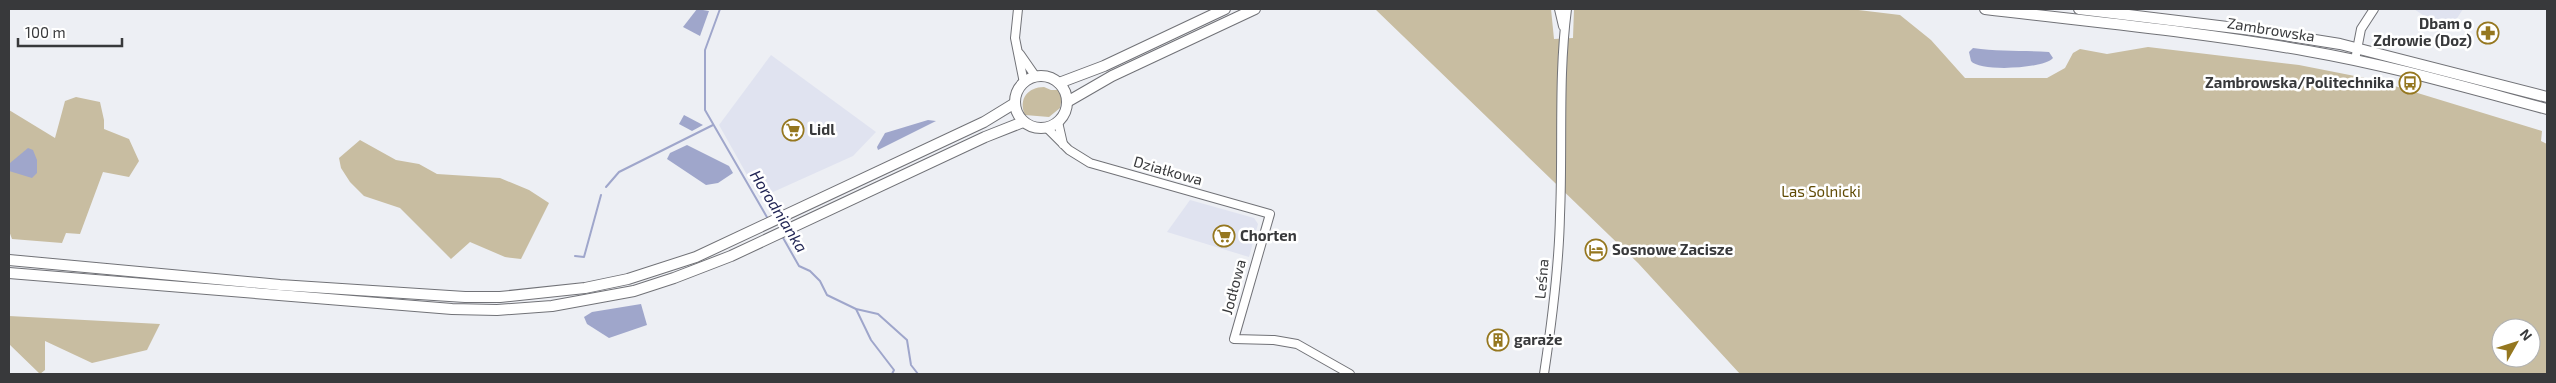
<svg xmlns="http://www.w3.org/2000/svg" width="2556" height="383" viewBox="0 0 2556 383" font-family="'Exo 2',sans-serif">
<style>
.built{fill:#e0e3f0}
.green{fill:#c8bda1;fill-rule:evenodd}
.water{fill:#9fa6cb}
.lines{fill:none;stroke-linecap:round;stroke-linejoin:round}
.stream{stroke:#9fa6cb;stroke-width:2}
.minor-casing{stroke:#717277;stroke-width:10}
.major-casing{stroke:#717277;stroke-width:12}
.minor{stroke:#fff;stroke-width:8}
.major{stroke:#fff;stroke-width:10}
.labels{text-anchor:middle;stroke-width:5;stroke-linejoin:round;paint-order:stroke}
.poi-label{font-size:15px;font-weight:bold;fill:#38393b;stroke:#fff;text-anchor:start}
.street-label{font-size:15px;fill:#38393b;stroke:#fff}
.park-label{font-size:15px;fill:#604b05;stroke:#fff}
.water-label{font-size:16px;font-style:italic;fill:#222655;stroke:#fff}
</style>
<rect width="100%" height="100%" fill="#edeff4"/>
<!-- built -->
<g class="built">
<polygon points="2414,9 2463,9 2448,32"/>
<polygon points="771,55 876,132 853,156 760,198 719,125"/>
<polygon points="1190,200 1254,218 1258,224 1249,257 1167,232"/>
</g>
<!-- green -->
<g class="green">
<path d="M1375,9H1551L1554,39L1573,38L1574,9H1850L1900,15L1931,40L1965,78H2047L2065,68L2073,53L2080,49L2107,54L2148,47L2299,65L2375,80L2542,131L2541,141L2547,144V374H1740L1638,263ZM2501,328H2531V358H2501Z"/>
<path d="M1044,87L1051,90H1060L1062,96L1060,108L1049,117L1025,115C1018,99 1028,87 1044,87Z"/>
<polygon points="76,97 100,102 104,120 104,129 129,139 139,161 129,177 103,172 80,234 66,233 62,243 12,239 9,231 9,110 55,138 65,101"/>
<polygon points="360,140 396,160 419,164 437,174 500,178 529,190 549,203 521,259 505,257 470,242 451,259 400,208 364,196 350,182 341,168 339,158"/>
<polygon points="9,316 160,324 147,350 92,363 45,341 45,370 40,374 9,344"/>
</g>
<!-- water -->
<g class="water">
<polygon points="697,9 709,11 700,36 683,27"/>
<path d="M1973,48C1999,52 2023,50 2049,52L2053,58C2044,69 1979,72 1971,61L1969,52Z"/>
<polygon points="684,115 703,125 692,131 679,124"/>
<polygon points="928,120 936,121 878,150 877,147 885,133"/>
<polygon points="687,145 729,166 733,173 718,183 706,185 667,159 670,153"/>
<polygon points="28,148 33,150 37,160 37,173 32,178 9,171 10,163"/>
<polygon points="641,304 647,325 609,338 587,324 584,317 592,312"/>
</g>
<g class="lines">
<!-- stream -->
<g class="stream">
<polyline points="720,9 705,50 705,110 768,219"/>
<polyline points="606,187 619,172 713,125"/>
<polyline points="782,236 799,266 810,271 820,281 827,295 856,309 878,314 907,340 911,365 918,374"/>
<polyline points="575,256 584,257 601,195"/>
<polyline points="856,309 871,340 894,370 892,374"/>
</g>
<!-- minor casing -->
<g class="minor-casing">
<g id="minor">
<polyline points="1018,9 1015,38 1024,83"/>
<polyline points="1559,9 1563,26"/>
<polyline points="1020,54 1036,77"/>
<polyline points="2355,60 2361,29 2374,9"/>
<polyline points="1058,122 1063,144"/>
<polyline points="1047,128 1069,150 1090,163 1270,214 1234,339 1274,340 1297,344 1350,374"/>
<path d="M1544,374C1552,321 1559,268 1560,215C1563,146 1558,77 1567,9"/>
</g>
</g>
<!-- major casing -->
<g class="major-casing">
<g id="major">
<path d="M1985,9C2093,22 2201,32 2308,51C2389,65 2468,88 2547,109"/>
<polyline points="2079,9 2252,30 2340,44 2547,97"/>
<circle cx="1041" cy="102" r="26"/>
<polyline points="1059,83 1104,66 1225,9"/>
<polyline points="1067,102 1112,76 1255,9"/>
<polyline points="9,260 280,285 465,297 500,297 585,288 628,279 696,257 984,122 1015,103"/>
<polyline points="9,273 452,309 497,310 552,306 634,291 674,278 731,256 985,137 1023,122"/>
</g>
</g>
<!-- minor -->
<use href="#minor" class="minor"/>
<!-- major -->
<use href="#major" class="major"/>
</g>
<!-- icons -->
<defs>
<g id="pharmacy-ring" transform="scale(1.125)"><circle r="9.5" fill="#fff" stroke="#95771f" stroke-width="1.5"/><path d="M-2-6h4v4h4v4h-4v4h-4v-4h-4v-4h4Z" fill="#95771f"/></g>
<g id="bus-ring" transform="scale(1.125)"><circle r="9.5" fill="#fff" stroke="#95771f" stroke-width="1.5"/><path d="M-5-6H5V4H4V6H2V4H-2V6H-4V4H-5ZM-3.5-4V0h7V-4ZM-3.5 1.2v1.5H-2V1.2ZM2 1.2v1.5H3.5V1.2Z" fill="#95771f"/></g>
<g id="supermarket-ring" transform="scale(1.125)"><circle r="9.5" fill="#fff" stroke="#95771f" stroke-width="1.5"/><path d="M-6-5.5h2.5l.6 2H6L4.5 2H-2.5L-4.4-4H-6ZM-1.5 3.2a1.3 1.3 0 1 0 .1 0ZM3 3.2a1.3 1.3 0 1 0 .1 0Z" fill="#95771f"/></g>
<g id="hotel-ring" transform="scale(1.125)"><circle r="9.5" fill="#fff" stroke="#95771f" stroke-width="1.5"/><path d="M-6-4.5h1.5V1H6V5H4.5V3h-9V5H-6ZM-4 0a1.8 1.8 0 1 1 3.6 0ZM.5 0V-2.5h3Q6-2.5 6 0Z" fill="#95771f"/></g>
<g id="building-ring" transform="scale(1.125)"><circle r="9.5" fill="#fff" stroke="#95771f" stroke-width="1.5"/><path d="M-4-6H4V6H1V3H-1V6H-4ZM-2.5-4.3h1.7v1.8h-1.7ZM.8-4.3h1.7v1.8H.8ZM-2.5-1h1.7V.8h-1.7ZM.8-1h1.7V.8H.8Z" fill="#95771f"/></g>
</defs>
<g fill-rule="evenodd">
<use href="#pharmacy-ring" x="2488" y="33"/>
<use href="#bus-ring" x="2410" y="83"/>
<use href="#supermarket-ring" x="793" y="130"/>
<use href="#supermarket-ring" x="1224" y="236"/>
<use href="#hotel-ring" x="1596" y="250"/>
<use href="#building-ring" x="1498" y="340"/>
</g>
<g class="labels">
<!-- poi labels -->
<g class="poi-label">
<text x="2472" y="29" text-anchor="end">Dbam o<tspan x="2472" dy="17">Zdrowie (Doz)</tspan></text>
<text x="2394" y="88" text-anchor="end">Zambrowska/Politechnika</text>
<text x="809" y="135">Lidl</text>
<text x="1240" y="241">Chorten</text>
<text x="1612" y="255">Sosnowe Zacisze</text>
<text x="1514" y="345">garaże</text>
</g>
<!-- street labels -->
<g class="street-label">
<text transform="translate(2271 30) rotate(9)" y="5">Zambrowska</text>
<text transform="translate(1168 171) rotate(16)" y="5">Działkowa</text>
<text transform="translate(1542 279) rotate(-85)" y="5">Leśna</text>
<text transform="translate(1234 287) rotate(-75)" y="5">Jodłowa</text>
</g>
<!-- park labels -->
<g class="park-label">
<text x="1821" y="197">Las Solnicki</text>
</g>
<!-- water labels -->
<g class="water-label">
<text transform="translate(779 211) rotate(58)" y="6">Horodnianka</text>
</g>
</g>
<!-- border -->
<rect width="2556" height="383" fill="none" stroke="#38393b" stroke-width="20"/>
<!-- north arrow -->
<g transform="translate(2516 343) rotate(51)"><circle r="24" fill="#ffffff" stroke="#afb0b1"/>
<path d="M0-4L9 19L0 12L-9 19Z" fill="#95771f"/>
<text y="-8" font-size="14" font-weight="bold" text-anchor="middle" fill="#38393b">N</text>
</g>
<!-- scale -->
<path d="M18 38v8h104v-8" fill="none" stroke="#38393b" stroke-width="2.5"/>
<text x="25" y="38" font-size="15" fill="#38393b" stroke="#ffffff" stroke-width="4" paint-order="stroke">100 m</text>
</svg>
